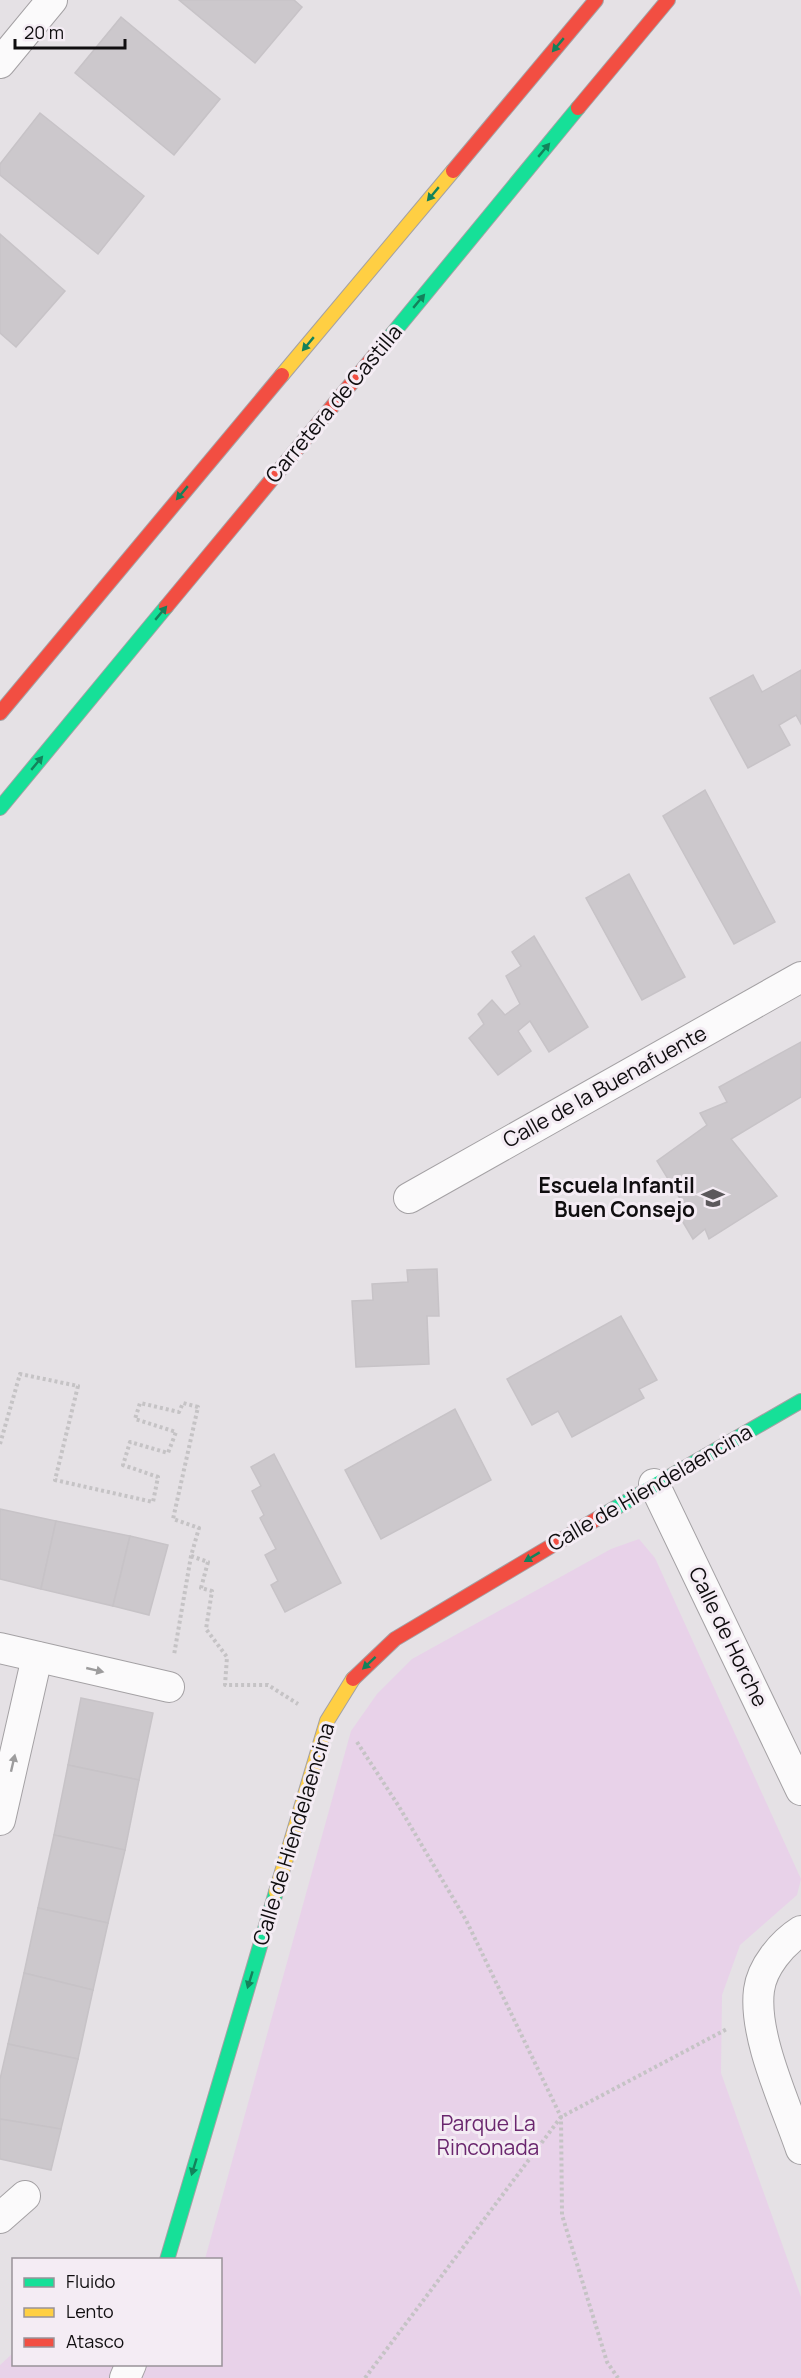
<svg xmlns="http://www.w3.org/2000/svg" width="801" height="2378" viewBox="0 0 801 2378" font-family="Manrope,sans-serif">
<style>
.green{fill:#e8d2e9}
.building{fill:#ccc8cc;stroke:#c7c3c7;stroke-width:1.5}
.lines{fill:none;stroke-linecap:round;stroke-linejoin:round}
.street-casing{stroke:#a4a1a4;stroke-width:32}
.fast-casing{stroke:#a4a1a4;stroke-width:16}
.slow-casing{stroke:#a4a1a4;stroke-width:16}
.jam-casing{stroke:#a4a1a4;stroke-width:16}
.path{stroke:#c5c3c5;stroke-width:4;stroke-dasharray:3 3;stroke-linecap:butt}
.street{stroke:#fbfafb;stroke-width:30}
.fast{stroke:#16e098;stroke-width:14}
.slow{stroke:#ffcf43;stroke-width:14}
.jam{stroke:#f24e42;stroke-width:14}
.oneway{fill:#13825b}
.oneway2{fill:#9d9c9d}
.labels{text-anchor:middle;stroke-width:6;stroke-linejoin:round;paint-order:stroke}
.street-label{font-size:21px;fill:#100e10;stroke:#f4ecf4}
.poi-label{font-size:21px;font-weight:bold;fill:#100e10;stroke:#f4ecf4;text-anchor:end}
.park-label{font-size:21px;fill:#6a266e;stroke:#f4ecf4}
</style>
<rect width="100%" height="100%" fill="#e5e1e5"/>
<!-- green -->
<polygon class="green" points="639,1539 655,1558 801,1879 797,1895 740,1945 722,1995 721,2073 801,2297 801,2378 0,2378 0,2365 13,2353 14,2364 220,2364 220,2260 205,2259 351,1731 377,1694 412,1659 611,1549"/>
<!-- building -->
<g class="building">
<polygon points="179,0 294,0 302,7 255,63"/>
<polygon points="121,17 220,99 174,155 75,73"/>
<polygon points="40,113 144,196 98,254 0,175 0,164"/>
<polygon points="0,234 65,291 16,347 0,333"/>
<polygon points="801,670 801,724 796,715 779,725 790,745 748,768 710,698 753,675 762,692"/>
<polygon points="705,790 775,922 734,944 663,816"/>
<polygon points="629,874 685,977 642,1000 586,898"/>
<polygon points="534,936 588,1027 549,1052 530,1021 518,1031 531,1051 498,1075 469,1038 484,1024 478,1014 492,1000 505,1015 520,1004 506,976 521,966 512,952"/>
<polygon points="801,1042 801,1097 731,1139 777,1196 709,1239 705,1229 693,1239 677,1212 684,1205 657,1161 707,1125 700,1113 727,1102 719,1087"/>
<polygon points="437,1269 439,1316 427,1316 429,1364 356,1367 352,1301 373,1300 372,1284 408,1282 407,1270"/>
<polygon points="621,1316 657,1380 639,1389 644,1398 572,1437 558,1411 532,1425 507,1379"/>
<polygon points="455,1409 491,1480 381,1539 345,1470"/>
<polygon points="274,1454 341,1583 285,1612 271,1585 278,1581 265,1555 276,1549 260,1518 264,1515 252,1491 261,1486 251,1467"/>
<polygon points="0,1509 56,1521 41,1589 0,1579"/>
<polygon points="56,1521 130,1536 113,1606 41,1589"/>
<polygon points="130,1536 168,1545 149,1615 113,1606"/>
<polygon points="81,1698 153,1713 139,1780 68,1765"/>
<polygon points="68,1765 139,1780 125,1850 54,1835"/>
<polygon points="54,1835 125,1850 108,1923 38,1908"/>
<polygon points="38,1908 108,1923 93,1990 24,1973"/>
<polygon points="24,1973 93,1990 78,2059 8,2044"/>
<polygon points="8,2044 78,2059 61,2129 0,2119 0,2079"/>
<polygon points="0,2119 61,2129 51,2170 0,2159"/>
</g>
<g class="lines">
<!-- street casing -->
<g class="street-casing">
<g id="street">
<polyline points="0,63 52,0"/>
<polyline points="409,1198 801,977"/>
<polyline points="654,1484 801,1790"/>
<polyline points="0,1648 169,1687"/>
<polyline points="0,1820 37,1657"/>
<path d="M801,1931C782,1943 762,1967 759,1990C753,2036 786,2105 801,2149"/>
<polyline points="0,2218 25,2196"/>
<polyline points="125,2378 131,2364"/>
</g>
</g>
<!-- fast casing -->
<g class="fast-casing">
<g id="fast">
<polyline points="389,338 578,108"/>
<polyline points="0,808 166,607"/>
<polyline points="605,1514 801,1401"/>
<polyline points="167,2260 276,1892"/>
</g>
</g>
<!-- slow casing -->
<g class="slow-casing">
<g id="slow">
<polyline points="282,375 453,171"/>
<polyline points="276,1892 327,1721 353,1679"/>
</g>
</g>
<!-- jam casing -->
<g class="jam-casing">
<g id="jam">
<polyline points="578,108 668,0"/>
<polyline points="453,171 596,0"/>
<polyline points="166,607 389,338"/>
<polyline points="0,713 282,375"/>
<polyline points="353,1679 395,1639 605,1514"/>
</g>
</g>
<!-- path -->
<g class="path">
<polyline points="0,1444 20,1374 78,1386 55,1480 153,1502 158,1477 123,1465 130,1442 168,1453 176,1432 135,1419 140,1403 179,1412 183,1403 198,1407 173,1519 199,1528 191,1556 174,1655"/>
<polyline points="191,1556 208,1562 201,1588 212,1591 206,1629 227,1657 225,1685 268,1685 298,1704"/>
<polyline points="357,1742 398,1805 466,1920 561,2117 562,2215 607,2362 618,2378"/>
<polyline points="365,2378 561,2117 727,2029"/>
</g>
<!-- street -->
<use href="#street" class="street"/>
<!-- fast -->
<use href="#fast" class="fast"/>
<!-- slow -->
<use href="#slow" class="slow"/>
<!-- jam -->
<use href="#jam" class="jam"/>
</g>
<!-- one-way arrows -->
<defs><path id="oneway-solid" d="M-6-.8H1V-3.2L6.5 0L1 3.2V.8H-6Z" transform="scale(1.5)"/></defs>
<g class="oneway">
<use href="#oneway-solid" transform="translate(558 45) rotate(130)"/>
<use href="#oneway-solid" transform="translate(544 150) rotate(-50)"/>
<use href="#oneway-solid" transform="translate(433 194) rotate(130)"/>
<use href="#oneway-solid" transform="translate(419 301) rotate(-50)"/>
<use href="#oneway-solid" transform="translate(308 344) rotate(130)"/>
<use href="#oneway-solid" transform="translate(182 493) rotate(130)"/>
<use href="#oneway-solid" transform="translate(161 613) rotate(-50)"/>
<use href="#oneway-solid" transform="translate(37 763) rotate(-50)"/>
<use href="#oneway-solid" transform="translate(532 1557) rotate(149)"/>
<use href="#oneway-solid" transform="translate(369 1663) rotate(137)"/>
<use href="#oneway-solid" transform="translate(250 1980) rotate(107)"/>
<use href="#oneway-solid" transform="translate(194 2167) rotate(107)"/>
</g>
<g class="oneway2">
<use href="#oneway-solid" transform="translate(95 1670) rotate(13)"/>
<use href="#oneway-solid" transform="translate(13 1763) rotate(-77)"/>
</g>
<!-- icons -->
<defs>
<g id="school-bare" transform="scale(1.8)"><path d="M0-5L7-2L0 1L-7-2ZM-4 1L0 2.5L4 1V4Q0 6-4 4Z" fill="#5b585b" stroke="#f4ecf4" stroke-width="2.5" paint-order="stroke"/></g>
</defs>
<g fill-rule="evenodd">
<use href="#school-bare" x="713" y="1198"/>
</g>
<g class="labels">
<!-- street labels -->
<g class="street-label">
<text transform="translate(334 404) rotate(-50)" y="7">Carretera de Castilla</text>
<text transform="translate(605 1087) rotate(-29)" y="7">Calle de la Buenafuente</text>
<text transform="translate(650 1488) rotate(-30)" y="7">Calle de Hiendelaencina</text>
<text transform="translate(728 1637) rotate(64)" y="7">Calle de Horche</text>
<text transform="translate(294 1834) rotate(-73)" y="7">Calle de Hiendelaencina</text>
</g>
<!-- poi labels -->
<g class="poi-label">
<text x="695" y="1193">Escuela Infantil<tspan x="695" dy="24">Buen Consejo</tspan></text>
</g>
<!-- park labels -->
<g class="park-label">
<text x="488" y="2131">Parque La<tspan x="488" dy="24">Rinconada</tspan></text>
</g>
</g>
<!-- legend -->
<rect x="12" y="2258" width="210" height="108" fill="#f4ecf4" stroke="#999399" stroke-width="1.5"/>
<rect x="24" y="2278" width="30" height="9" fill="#16e098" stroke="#999399" stroke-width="1.5"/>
<text x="66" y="2288" font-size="18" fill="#100e10">Fluido</text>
<rect x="24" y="2308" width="30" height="9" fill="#ffcf43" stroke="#999399" stroke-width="1.5"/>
<text x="66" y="2318" font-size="18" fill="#100e10">Lento</text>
<rect x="24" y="2338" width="30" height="9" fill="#f24e42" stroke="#999399" stroke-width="1.5"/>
<text x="66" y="2348" font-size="18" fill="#100e10">Atasco</text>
<!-- scale -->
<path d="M15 39v9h110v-9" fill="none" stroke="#100e10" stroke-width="3"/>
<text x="24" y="39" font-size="18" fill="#100e10" stroke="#f4ecf4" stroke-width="4.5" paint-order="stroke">20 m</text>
</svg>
